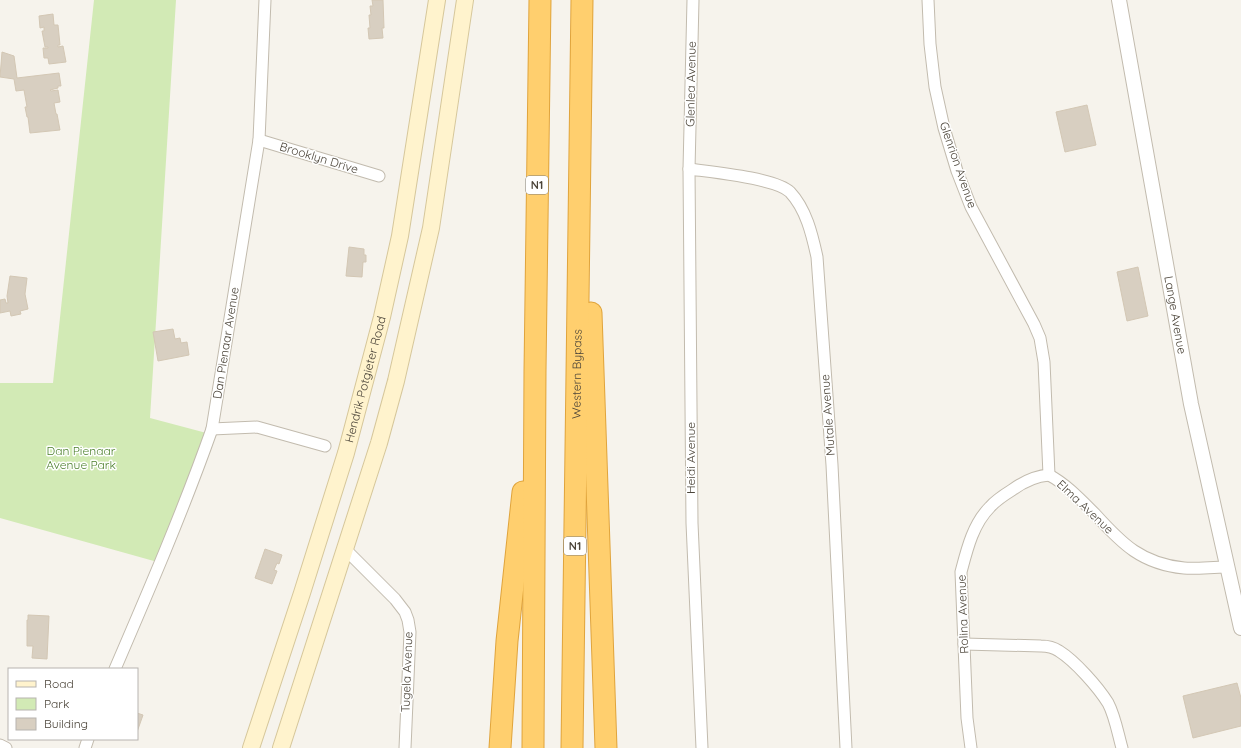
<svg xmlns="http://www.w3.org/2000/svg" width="1241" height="748" viewBox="0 0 1241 748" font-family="Quicksand,sans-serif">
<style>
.green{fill:#d2eab5}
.building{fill:#d8cfc1;stroke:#d3c7b4}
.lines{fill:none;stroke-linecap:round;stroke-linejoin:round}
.minor-casing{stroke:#c2bbae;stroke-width:13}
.tertiary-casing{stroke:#c2bbae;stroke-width:16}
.secondary-casing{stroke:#d6c79b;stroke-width:18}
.motorway-casing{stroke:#e0a43c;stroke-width:23}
.minor{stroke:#fff;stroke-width:11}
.tertiary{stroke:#fff;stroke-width:14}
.secondary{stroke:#fff3cd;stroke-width:16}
.motorway{stroke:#ffcf6e;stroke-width:21}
.labels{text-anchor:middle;stroke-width:3;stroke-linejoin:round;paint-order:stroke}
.shield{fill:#fff;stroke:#817c74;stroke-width:1}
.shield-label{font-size:11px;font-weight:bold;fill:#4b4439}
.street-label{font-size:12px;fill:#4b4439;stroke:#fff}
.park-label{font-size:12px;fill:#4a7f2a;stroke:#fff}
</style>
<rect width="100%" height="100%" fill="#f6f3ec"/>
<!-- green -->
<polygon class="green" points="94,0 176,0 150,418 214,435 161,563 0,518 0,383 53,383"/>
<!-- building -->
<g class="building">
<polygon points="372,0 383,0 384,28 382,28 383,38 369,39 368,28 370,28 369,15 371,15 370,6 373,6"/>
<polygon points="53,14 54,25 58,25 60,45 58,45 58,47 63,46 66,62 49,64 48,58 44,58 43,48 48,48 48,47 45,47 42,31 44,31 44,27 40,28 39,16"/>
<polygon points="2,52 14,56 17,78 59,73 61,86 58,86 58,88 50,90 51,91 58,90 60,102 54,103 56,114 57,114 60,130 30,133 28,117 27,117 25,107 27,107 24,90 16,91 14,79 0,77"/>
<polygon points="1087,105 1096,145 1065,152 1056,112"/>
<polygon points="349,247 364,249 364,255 366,255 366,262 363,262 362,277 346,276"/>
<polygon points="1138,267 1148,316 1127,321 1117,272"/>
<polygon points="10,276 27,278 25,294 28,309 20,311 21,314 11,316 10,311 0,313 0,300 5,299 6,303 8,303 7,296"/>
<polygon points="173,329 175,339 180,338 181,343 187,342 189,355 158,361 153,332"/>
<polygon points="265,549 282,555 279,564 277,563 274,570 277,571 272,584 255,578"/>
<polygon points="28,615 49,616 47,659 32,658 33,646 27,646 27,620 28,620"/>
<polygon points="1237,683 1241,698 1241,726 1193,738 1183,696"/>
<polygon points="137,713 143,715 137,732"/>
</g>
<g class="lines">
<!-- minor casing -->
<g class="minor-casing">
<g id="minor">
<polyline points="693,0 689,169 692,523 702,748"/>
<polyline points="928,0 930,44 935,87 944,128 957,171 971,207 1034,324 1040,338 1044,362 1049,475"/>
<polyline points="259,140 379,176"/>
<path d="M689,169C711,172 776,178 790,192C806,209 812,234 817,257L832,465L846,748"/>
<polyline points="212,429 257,427 325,446"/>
<path d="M1049,475C1066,484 1081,500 1095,514C1122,544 1142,564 1184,568C1197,569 1212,567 1226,567"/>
<polyline points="345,549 395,599 405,612 408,620 410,632 405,748"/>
<path d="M964,644L1041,646C1048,646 1053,647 1059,651C1075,661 1098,687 1108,703C1115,716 1118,734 1122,748"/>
<path d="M115,669C149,590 183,511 212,429L259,140L265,0"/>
<polyline points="0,745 6,748"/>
<polyline points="85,748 88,739"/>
<path d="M971,748L967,718L961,572C967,549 973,524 990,507C996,500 1004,495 1012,490C1023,482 1035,476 1049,475"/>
</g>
</g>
<!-- tertiary casing -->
<g class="tertiary-casing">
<g id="tertiary">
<path id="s1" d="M1119,0L1191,404L1241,628"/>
</g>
</g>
<!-- secondary casing -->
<g class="secondary-casing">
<g id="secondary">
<path id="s2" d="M251,748L302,593L346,453L382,317L400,236L437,0"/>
<polyline points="281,748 379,443 396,381 431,228 465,0"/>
</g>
</g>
<!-- motorway casing -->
<g class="motorway-casing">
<g id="motorway">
<polyline points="591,313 606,748"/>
<polyline points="500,748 507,641 523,492"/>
<polyline points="533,748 535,371 540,0"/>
<path id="s3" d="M572,748L582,0"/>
</g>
</g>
<!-- minor -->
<use href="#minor" class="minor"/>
<!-- tertiary -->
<use href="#tertiary" class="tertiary"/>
<!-- secondary -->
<use href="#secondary" class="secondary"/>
<!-- motorway -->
<use href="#motorway" class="motorway"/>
</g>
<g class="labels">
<!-- shield labels -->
<g class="shield">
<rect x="526" y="176" width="22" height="18" rx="3"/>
<rect x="564" y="537" width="22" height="18" rx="3"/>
</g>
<g class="shield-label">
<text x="537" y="189">N1</text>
<text x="575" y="550">N1</text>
</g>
<!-- street labels -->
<g class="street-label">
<text transform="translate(691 84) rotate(-89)" y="4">Glenlea Avenue</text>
<text transform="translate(319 158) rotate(17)" y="4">Brooklyn Drive</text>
<text transform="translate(958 165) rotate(71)" y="4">Glenrion Avenue</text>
<text dy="4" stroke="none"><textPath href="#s1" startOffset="320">Lange Avenue</textPath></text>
<text transform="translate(226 343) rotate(-81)" y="4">Dan Pienaar Avenue</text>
<text dy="4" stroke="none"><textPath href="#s3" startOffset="374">Western Bypass</textPath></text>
<text dy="4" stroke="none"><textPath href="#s2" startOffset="386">Hendrik Potgieter Road</textPath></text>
<text transform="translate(828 415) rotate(-94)" y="4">Mutale Avenue</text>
<text transform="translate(691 458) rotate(-90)" y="4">Heidi Avenue</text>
<text transform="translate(1085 507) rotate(43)" y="4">Elma Avenue</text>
<text transform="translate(963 614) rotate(-92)" y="4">Rolina Avenue</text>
<text transform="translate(407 672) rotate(-88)" y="4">Tugela Avenue</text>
</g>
<!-- park labels -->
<g class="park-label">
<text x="81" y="455">Dan Pienaar<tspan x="81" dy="14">Avenue Park</tspan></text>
</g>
</g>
<!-- legend -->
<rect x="8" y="668" width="130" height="72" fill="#ffffff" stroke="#b7b4b0"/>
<rect x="16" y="681" width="20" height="6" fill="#fff3cd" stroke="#b7b4b0"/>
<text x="44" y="688" font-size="12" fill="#4b4439">Road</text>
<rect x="16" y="698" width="20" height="12" fill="#d2eab5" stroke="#b7b4b0"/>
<text x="44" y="708" font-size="12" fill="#4b4439">Park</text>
<rect x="16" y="718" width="20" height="12" fill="#d8cfc1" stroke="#b7b4b0"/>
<text x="44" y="728" font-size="12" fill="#4b4439">Building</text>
</svg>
